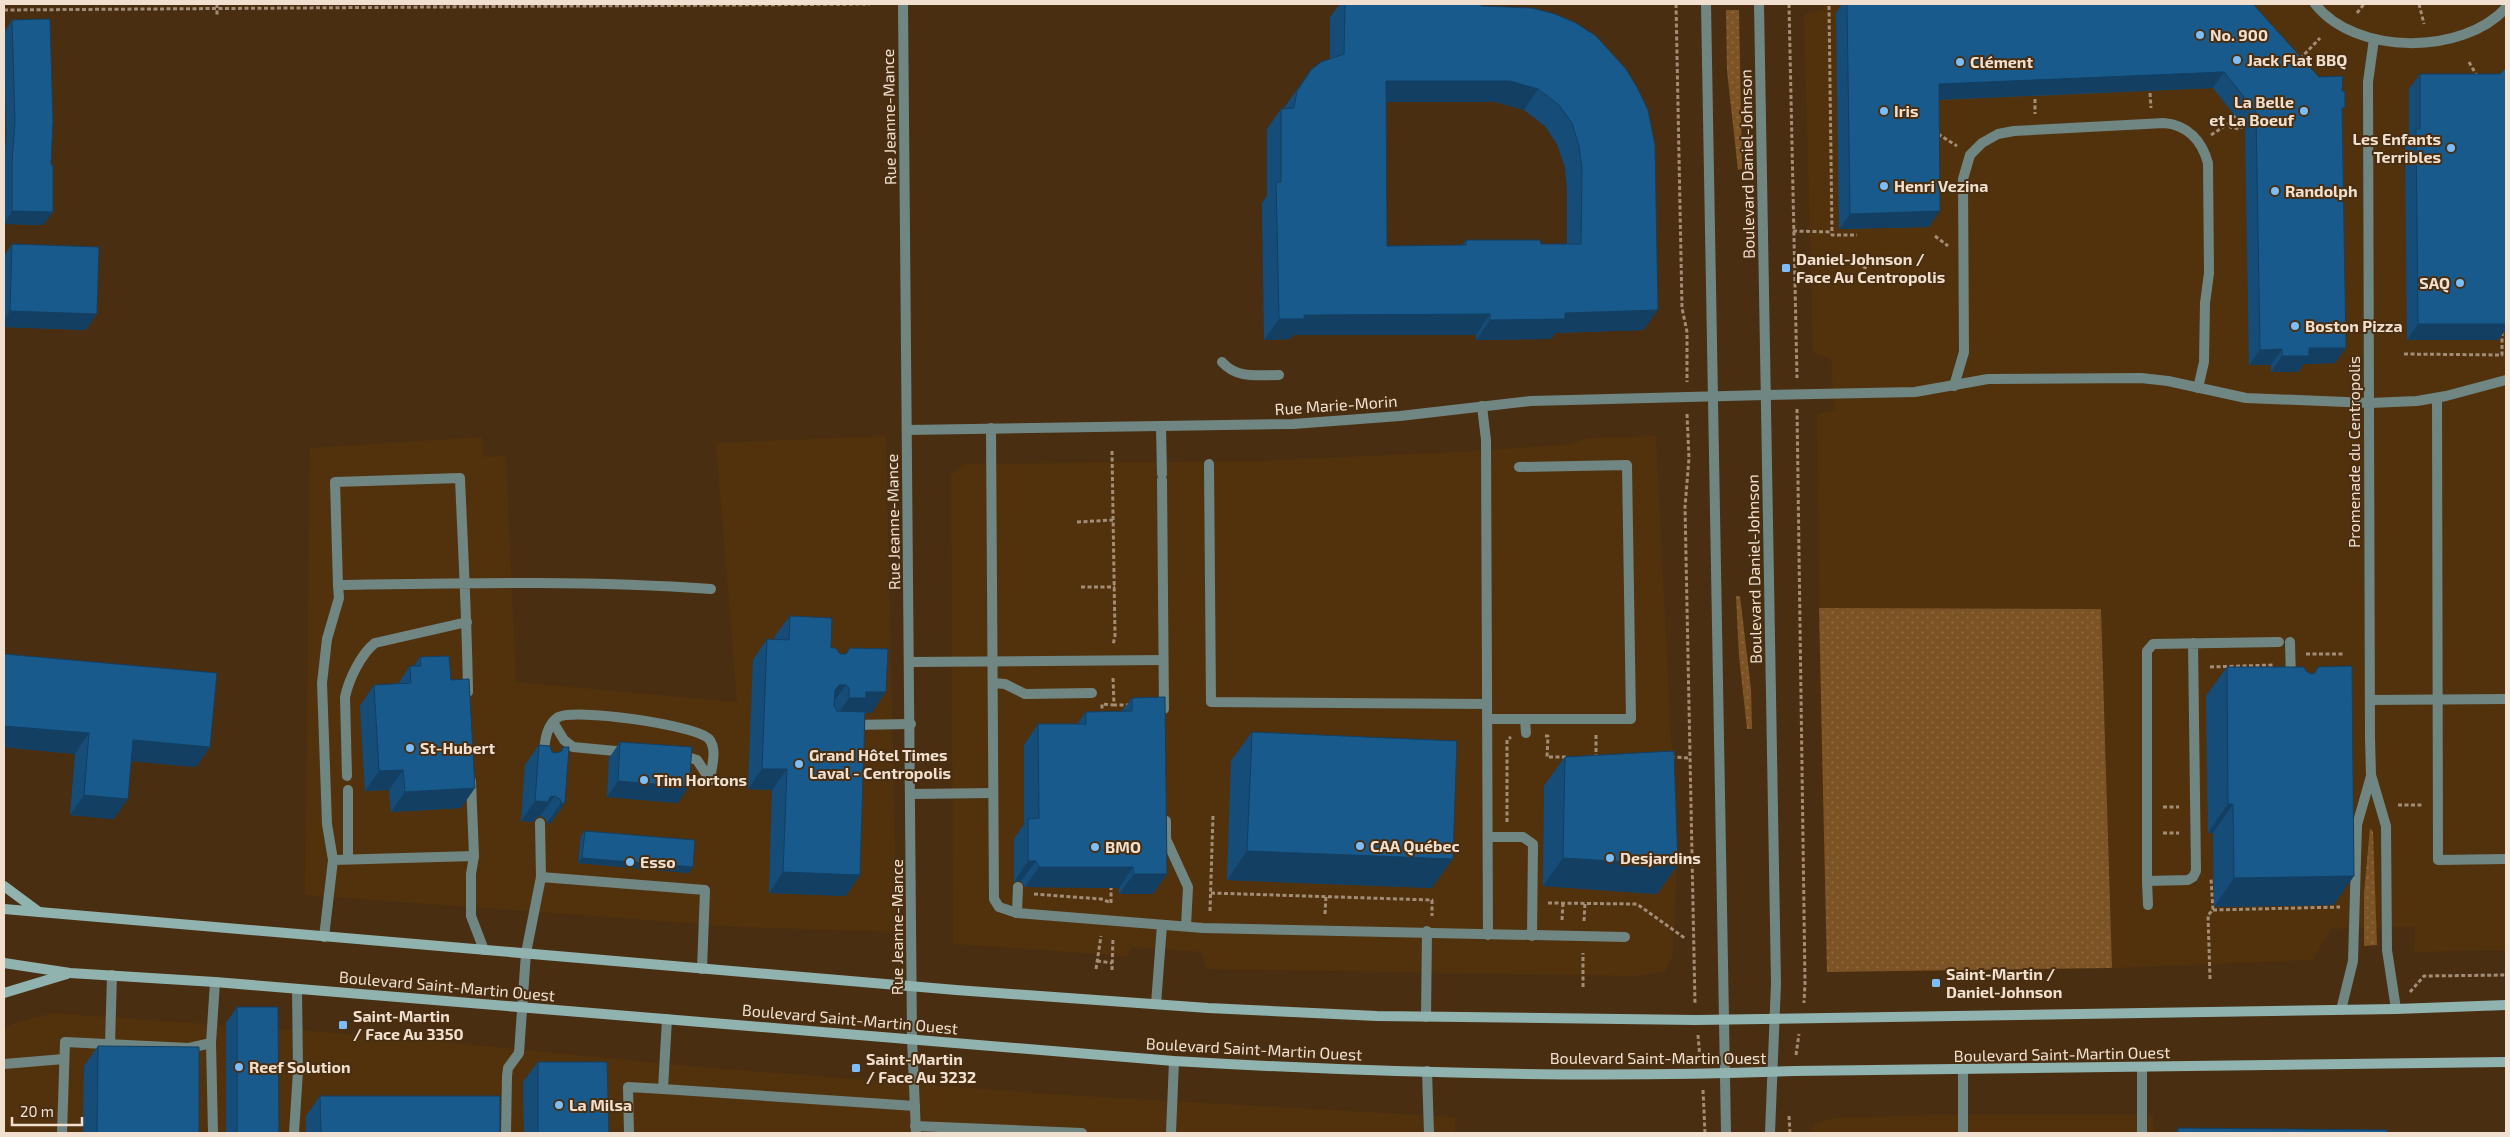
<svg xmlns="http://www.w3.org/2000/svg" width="2510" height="1137" viewBox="0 0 2510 1137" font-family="'Exo 2',sans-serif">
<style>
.built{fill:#51320d}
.grass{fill:url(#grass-dots)}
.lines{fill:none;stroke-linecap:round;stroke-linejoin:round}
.path{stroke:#a38d76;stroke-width:3;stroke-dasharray:4 2.5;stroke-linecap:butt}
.service{stroke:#708683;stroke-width:10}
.minor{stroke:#708683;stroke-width:10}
.tertiary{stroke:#708683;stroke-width:10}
.secondary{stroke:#90b3af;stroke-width:10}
.wall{fill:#164d78;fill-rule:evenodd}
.shaded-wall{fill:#123f62}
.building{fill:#195a8c;stroke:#123f62;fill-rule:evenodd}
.poi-dot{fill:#7cbef9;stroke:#492e11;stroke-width:2}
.labels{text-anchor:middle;stroke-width:4;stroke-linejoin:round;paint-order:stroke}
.poi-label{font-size:16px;font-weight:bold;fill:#f1e0cf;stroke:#492e11;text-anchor:start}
.street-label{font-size:16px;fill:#f1e0cf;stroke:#492e11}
</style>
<defs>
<pattern id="grass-dots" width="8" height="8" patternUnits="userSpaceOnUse" patternTransform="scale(1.25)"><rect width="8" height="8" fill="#7c5324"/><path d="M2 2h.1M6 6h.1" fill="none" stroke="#8f6b43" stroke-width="1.8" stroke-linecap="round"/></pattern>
</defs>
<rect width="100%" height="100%" fill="#492e11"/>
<!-- built -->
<g class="built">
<polygon points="1824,4 2506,4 2506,950 2414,952 2415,927 2331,929 2313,960 2112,968 2101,609 1819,608 1817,414 1834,410 1831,359 1813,353 1804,14 1823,10"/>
<polygon points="886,436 897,932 742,927 305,895 310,448 482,437 483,457 506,456 516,682 737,702 716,443"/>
<polygon points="1656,436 1677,857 1673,954 1666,971 1635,976 1207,969 1201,952 1132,947 1128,956 953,944 951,475 964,464 1260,461 1476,451 1570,444 1588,438"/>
<polygon points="52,1013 392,1037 701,1067 1049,1094 1455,1117 1455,1133 4,1133 4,1029 12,1024"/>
<polygon points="1932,1115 2153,1115 2154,1133 1812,1133 1813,1124 1835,1118"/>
</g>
<!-- grass -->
<g class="grass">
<polygon points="1726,10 1739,10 1742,169 1738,170 1727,71"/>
<polygon points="1736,596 1740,596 1751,689 1752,729 1747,729 1739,656"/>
<polygon points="1819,608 2101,609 2112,968 1827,972"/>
<polygon points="2370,828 2373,832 2377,945 2364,946 2364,893"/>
</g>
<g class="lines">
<!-- path -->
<g class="path">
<polyline points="217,4 217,15"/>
<polyline points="1676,4 1682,308 1687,332 1687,382"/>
<polyline points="1789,4 1797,378"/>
<polyline points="2419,4 2424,24"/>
<polyline points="1829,6 1832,235 1857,235"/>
<polyline points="4,10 870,4"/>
<polyline points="2357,13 2364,4"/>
<polyline points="2300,59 2320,38"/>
<polyline points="2469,62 2477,76"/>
<polyline points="2150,93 2151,108"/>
<polyline points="2035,99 2035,114"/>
<polyline points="2237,115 2231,120 2230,127 2240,129 2244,123"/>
<polyline points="1938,134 1957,146"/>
<polyline points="2211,135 2229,123"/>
<polyline points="1793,231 1832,232"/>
<polyline points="1935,236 1948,246"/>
<polyline points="1857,264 1869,269"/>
<polyline points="2404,354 2502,355 2502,332"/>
<polyline points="1797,409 1805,983 1804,1003"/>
<polyline points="1687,414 1689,458 1685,507 1695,1004"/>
<polyline points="1112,451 1115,636 1113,645"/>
<polyline points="1077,522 1113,520"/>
<polyline points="1081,587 1115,587"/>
<polyline points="2306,654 2343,654"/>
<polyline points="2210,667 2273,665"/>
<polyline points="1113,678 1114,705 1131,705"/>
<polyline points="1102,715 1102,704 1114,705"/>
<polyline points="1596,735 1596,758"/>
<polyline points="1545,736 1548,736 1547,757 1567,757"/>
<polyline points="1671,757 1689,758"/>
<polyline points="2398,805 2422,805"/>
<polyline points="2163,807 2179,807"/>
<polyline points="1507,822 1507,740 1511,737"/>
<polyline points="2163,833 2179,833"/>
<polyline points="1211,893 1432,900 1432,916"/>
<polyline points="1034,894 1101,899 1109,902"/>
<polyline points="1111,903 1111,884"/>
<polyline points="1548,903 1637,904 1686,939"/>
<polyline points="2213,910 2340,907"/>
<polyline points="1210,911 1213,815"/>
<polyline points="1325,914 1326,896"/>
<polyline points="1562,920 1563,903"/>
<polyline points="1584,921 1585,903"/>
<polyline points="1097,961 1112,963"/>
<polyline points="1096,969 1101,936"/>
<polyline points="1112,970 1113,938"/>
<polyline points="2210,979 2208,915 2213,910 2211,879"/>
<polyline points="1583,987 1583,953"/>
<polyline points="2410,992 2424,976 2506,975"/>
<polyline points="1698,1035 1700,1059"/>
<polyline points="1796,1055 1799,1034"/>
<polyline points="1703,1090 1705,1133"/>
<polyline points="1789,1116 1790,1133"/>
</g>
<!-- service -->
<g class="service">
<path d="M1222,362C1237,379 1257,375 1279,375"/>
<path d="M1954,386L1964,352L1963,179L1970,155L1982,143L1998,134L2014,131L2164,123C2188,125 2202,141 2208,163L2209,273L2205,303L2204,362L2198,388"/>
<polyline points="1766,395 1915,392 1988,379 2141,378 2168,381 2246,398 2370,403 2417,401 2446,396 2506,380"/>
<polyline points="2437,398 2438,860 2506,859"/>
<polyline points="1482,406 1486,440 1488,935"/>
<polyline points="1161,426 1162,474"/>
<polyline points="991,428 994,899 999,907 1017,913 1203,928 1625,937"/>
<polyline points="1209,464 1211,702 1487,704"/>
<polyline points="1162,480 1164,709"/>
<polyline points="2290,642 2291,680"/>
<polyline points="2193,643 2196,871 2193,877 2188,880 2147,881 2147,651 2153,644 2279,642"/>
<polyline points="910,662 1163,660"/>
<polyline points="993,683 1005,684 1025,694 1092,693"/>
<path d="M468,692C467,621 463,550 460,478L335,482L338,585C463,583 587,580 711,589"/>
<polyline points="2370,700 2506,699"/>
<polyline points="1487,719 1631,719 1627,465 1519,467"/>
<polyline points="1525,719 1526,733"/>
<polyline points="553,722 564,740 573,747 626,752"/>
<polyline points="851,725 911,724"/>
<polyline points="678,754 697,760 710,780"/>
<path d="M543,757C545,744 545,727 557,718C572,707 696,725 709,739C718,750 711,768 710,780"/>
<path d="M347,776L345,697C349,679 361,654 375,643L467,622"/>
<polyline points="471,781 474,856 471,874 471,916 484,950"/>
<polyline points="348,790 348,858"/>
<polyline points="911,794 993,793"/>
<polyline points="1166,821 1166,839 1188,887 1186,926"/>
<polyline points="540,823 541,877"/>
<polyline points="1488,837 1523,837 1533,844 1532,936"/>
<polyline points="333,860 327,824 322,683 327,639 339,598 338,585"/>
<polyline points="2147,881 2148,905"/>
<polyline points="1017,913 1018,887"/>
<polyline points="324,937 333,860 474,856"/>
<polyline points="1156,1004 1162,925"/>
<polyline points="1426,1017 1427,931"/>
<polyline points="667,1019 663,1089 915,1106"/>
<polyline points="912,1039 916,1133"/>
<polyline points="211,1043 213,1133"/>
<polyline points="110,1044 112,975"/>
<polyline points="4,1064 64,1059"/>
<polyline points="1427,1071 1429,1133"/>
<polyline points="915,1126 1082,1133"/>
<polyline points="62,1133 65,1042 189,1048 211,1043 215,982"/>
<polyline points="294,1133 298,1071 297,989"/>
<polyline points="506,1133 507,1076 508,1068 519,1053 526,953 541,877 705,890 702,969"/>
<polyline points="629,1133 628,1087 663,1089"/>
<polyline points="1171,1133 1174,1061"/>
<polyline points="1963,1133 1963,1070"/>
<polyline points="2142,1133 2142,1067"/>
</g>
<!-- minor -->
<g class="minor">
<polyline points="903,4 912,1039"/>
<path d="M2315,4C2356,56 2463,55 2506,8"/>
<polyline points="2374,39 2368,82 2370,739 2371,775 2386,826 2387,950 2396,1009"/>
<polyline points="907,430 1293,424 1400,416 1531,401 1766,395"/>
<polyline points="2341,1010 2353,961 2357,825 2371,776"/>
</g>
<!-- tertiary -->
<g class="tertiary">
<polyline points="1706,4 1726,1133"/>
<polyline points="1759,4 1776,983 1770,1133"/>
</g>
<!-- secondary -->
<g class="secondary">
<polyline points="4,886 39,912"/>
<polyline points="4,909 956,990 1208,1008 1377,1016 1696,1020 2396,1009 2506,1005"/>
<path d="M4,963L70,973L215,982L1174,1061C1380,1073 1588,1079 1794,1071L2506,1062"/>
<polyline points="4,993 67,974"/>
</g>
</g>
<!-- wall -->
<g class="wall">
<path d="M1340,4H1481V6L1532,8L1644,330L1555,333L1551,339L1476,340V335H1293L1290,339L1264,340L1262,203L1267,196V129L1281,109L1284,108L1311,70L1330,59V17ZM1386,102H1496L1524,110L1545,126L1557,144L1565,167L1567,190V244H1541L1466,240L1462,245L1387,246Z"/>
<polygon points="1842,4 2253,4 2343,111 2346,348 2335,363 2304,364 2298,372 2271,372 2271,365 2249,365 2245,128 2213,88 1939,100 1929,227 1839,229 1836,13"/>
<polygon points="12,20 51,165 53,212 43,225 4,224 4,164 6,135 4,33"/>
<polygon points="2420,74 2500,74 2499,340 2407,340 2405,145 2409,139 2409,89"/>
<polygon points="12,244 86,330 4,327 4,256"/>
<polygon points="790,616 831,648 872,713 865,713 860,875 846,896 769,893 772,790 748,789 753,660 767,639 775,639 775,636"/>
<polygon points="4,654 210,747 196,767 131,761 114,819 70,815 75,754 4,747"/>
<polygon points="420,657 451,680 461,808 391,812 389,790 365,791 360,706 374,685 398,684 410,666 414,666"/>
<polygon points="2227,667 2306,671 2311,674 2314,673 2318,667 2334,905 2214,907 2213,833 2208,833 2206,696"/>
<polygon points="1132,698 1167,874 1153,894 1119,894 1119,888 1025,887 1021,881 1014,882 1014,839 1024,824 1024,745 1038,724 1077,724 1086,712 1122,711"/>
<polygon points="1252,732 1432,888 1227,880 1231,761"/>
<polygon points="620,742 678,803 607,797 609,758"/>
<polygon points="539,745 556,753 560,752 563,747 565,803 550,824 547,823 546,819 540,816 537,817 533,822 521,821 525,765"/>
<polygon points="1565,757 1678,865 1657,894 1543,886 1544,786"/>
<polygon points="585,831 689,873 578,863 581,836"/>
<polygon points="237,1007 279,1133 226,1133 226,1023"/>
<polygon points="98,1046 199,1133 83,1133 84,1066"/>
<polygon points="538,1062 609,1133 524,1133 523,1082"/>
<polygon points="320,1096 500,1133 306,1133 306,1116"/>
</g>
<!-- shaded-wall -->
<g class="shaded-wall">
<polygon points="2224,72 2213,88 1928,100 1939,84"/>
<polygon points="1386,81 1510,81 1538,89 1524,110 1496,102 1372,102"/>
<polygon points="12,211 53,212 43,225 4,224"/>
<polygon points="1940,211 1929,227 1839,229 1850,214"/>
<polygon points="1658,310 1644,330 1555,333 1551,339 1476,340 1490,320 1565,313"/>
<polygon points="10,311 97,314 86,330 4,327 4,321"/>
<polygon points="1490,314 1476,335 1293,335 1290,339 1264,340 1279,319 1304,315"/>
<polygon points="2418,324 2506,324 2506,329 2499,340 2407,340"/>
<polygon points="2309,348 2346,348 2335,363 2304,364 2298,372 2271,372 2282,356"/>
<polygon points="2282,349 2271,365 2249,365 2260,350"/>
<polygon points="839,685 846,685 831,705 825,705"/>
<polygon points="866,692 886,692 872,713 856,712 834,719 849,698"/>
<polygon points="4,726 89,733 75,754 4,747"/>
<polygon points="133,740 210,747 196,767 119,760"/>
<polygon points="762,769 787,769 772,790 748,789"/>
<polygon points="403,770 389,790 365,791 379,771"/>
<polygon points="618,781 689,787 678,803 607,797"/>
<polygon points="475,788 461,808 391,812 405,792"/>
<polygon points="84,795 128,799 114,819 70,815"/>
<polygon points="555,796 540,816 537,817 533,822 521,821 535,801"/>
<polygon points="561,803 565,803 550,824 547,823"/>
<polygon points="2228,804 2233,804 2213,833 2208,833"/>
<polygon points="1247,851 1453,859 1432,888 1227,880"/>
<polygon points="582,858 693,867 689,873 578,863"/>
<polygon points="1563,858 1678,865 1657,894 1543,886"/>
<polygon points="1028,861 1036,861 1021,881 1014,882"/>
<polygon points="1039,867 1133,867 1119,888 1025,887"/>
<polygon points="783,872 860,875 846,896 769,893"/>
<polygon points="1134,874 1167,874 1153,894 1119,894"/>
<polygon points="2354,876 2334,905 2214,907 2234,878"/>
</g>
<!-- building -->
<g class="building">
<path d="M1345,4H1481V6L1532,8L1555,14L1576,23L1596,36L1626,69L1638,89L1648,110L1655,145L1658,310L1565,313V319L1490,320V314L1304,315V319H1279L1276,182H1281V109L1294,108L1297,91L1311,70L1321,62L1344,54ZM1386,81H1510L1538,89L1559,105L1572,123L1579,146L1582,169L1581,244H1541L1540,240H1466V245L1387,246Z"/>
<polygon points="1847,4 2253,4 2319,77 2343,76 2342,91 2345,91 2345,108 2342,108 2346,348 2309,348 2309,356 2282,356 2282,349 2260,350 2256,112 2224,72 1939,84 1940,211 1850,214"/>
<polygon points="50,19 53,121 51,165 53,165 53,212 12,211 12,162 15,122 12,20"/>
<polygon points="2506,68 2506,324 2418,324 2416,129 2420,129 2420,74 2500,74"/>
<polygon points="12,244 99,247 97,314 10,311"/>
<polygon points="790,616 832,618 831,648 836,648 840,654 846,654 850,648 888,649 886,692 866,692 866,698 849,698 849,688 846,685 839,685 835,690 834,706 837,711 865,712 860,875 783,872 787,769 762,769 767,639 789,640"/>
<polygon points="4,654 217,673 210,747 133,740 128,799 84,795 89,733 4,726"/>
<polygon points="449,656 451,680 469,679 475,788 405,792 403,770 379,771 374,685 411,683 410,666 421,666 420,657"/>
<polygon points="2352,666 2354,876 2234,878 2233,804 2228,804 2227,667 2304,667 2306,671 2311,674 2315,673 2318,667"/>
<polygon points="1165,697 1167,874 1134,874 1133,867 1039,867 1036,861 1028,861 1028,819 1039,818 1038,724 1086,724 1086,712 1132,711 1132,698"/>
<polygon points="1252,732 1457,741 1453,859 1247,851"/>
<polygon points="620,742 692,747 689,787 618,781"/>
<polygon points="539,745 550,746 552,752 556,753 562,751 563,747 569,747 565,803 561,803 560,799 555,796 550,797 548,802 535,801"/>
<polygon points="1674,751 1678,865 1563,858 1565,757"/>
<polygon points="585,831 695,840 693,867 582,858"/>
<polygon points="237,1007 278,1007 279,1133 237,1133"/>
<polygon points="98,1046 199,1047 199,1133 97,1133"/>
<polygon points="538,1062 607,1062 609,1133 538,1133"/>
<polygon points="320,1096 500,1096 500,1133 321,1133"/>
<polygon points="2178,1128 2387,1130 2387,1133 2178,1133"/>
</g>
<!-- markers -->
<g class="poi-dot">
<circle cx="2200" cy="35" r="5"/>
<circle cx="2237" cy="60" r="5"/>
<circle cx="1960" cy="62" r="5"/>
<circle cx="1884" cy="111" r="5"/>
<circle cx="2304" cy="111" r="5"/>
<circle cx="2451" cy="148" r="5"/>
<circle cx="1884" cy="186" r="5"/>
<circle cx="2275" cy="191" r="5"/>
<rect x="1781" y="263" width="10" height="10" rx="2.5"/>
<circle cx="2460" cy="283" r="5"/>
<circle cx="2295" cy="326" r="5"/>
<circle cx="410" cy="748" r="5"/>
<circle cx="799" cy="764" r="5"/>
<circle cx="644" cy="780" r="5"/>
<circle cx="1360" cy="846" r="5"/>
<circle cx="1095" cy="847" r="5"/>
<circle cx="1610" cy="858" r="5"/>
<circle cx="630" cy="862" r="5"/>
<rect x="1931" y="978" width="10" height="10" rx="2.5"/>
<rect x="338" y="1020" width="10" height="10" rx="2.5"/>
<circle cx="239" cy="1067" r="5"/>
<rect x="851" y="1063" width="10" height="10" rx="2.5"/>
<circle cx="559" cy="1105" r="5"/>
</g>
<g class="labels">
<!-- poi labels -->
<g class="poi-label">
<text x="2210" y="41">No. 900</text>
<text x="2247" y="66">Jack Flat BBQ</text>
<text x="1970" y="68">Clément</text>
<text x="2294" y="108" text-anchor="end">La Belle<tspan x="2294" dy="18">et La Boeuf</tspan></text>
<text x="1894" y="117">Iris</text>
<text x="2441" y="145" text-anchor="end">Les Enfants<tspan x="2441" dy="18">Terribles</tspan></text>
<text x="1894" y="192">Henri Vezina</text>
<text x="2285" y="197">Randolph</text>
<text x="1796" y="265">Daniel-Johnson /<tspan x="1796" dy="18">Face Au Centropolis</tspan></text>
<text x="2450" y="289" text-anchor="end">SAQ</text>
<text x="2305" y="332">Boston Pizza</text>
<text x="420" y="754">St-Hubert</text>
<text x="809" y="761">Grand Hôtel Times<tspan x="809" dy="18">Laval - Centropolis</tspan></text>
<text x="654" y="786">Tim Hortons</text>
<text x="1370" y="852">CAA Québec</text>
<text x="1105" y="853">BMO</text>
<text x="1620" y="864">Desjardins</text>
<text x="640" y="868">Esso</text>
<text x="1946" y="980">Saint-Martin /<tspan x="1946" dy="18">Daniel-Johnson</tspan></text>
<text x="353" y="1022">Saint-Martin<tspan x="353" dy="18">/ Face Au 3350</tspan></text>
<text x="866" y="1065">Saint-Martin<tspan x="866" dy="18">/ Face Au 3232</tspan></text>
<text x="249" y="1073">Reef Solution</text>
<text x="569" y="1111">La Milsa</text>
</g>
<!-- street labels -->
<g class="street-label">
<text transform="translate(889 117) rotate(-91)" y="6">Rue Jeanne-Mance</text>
<text transform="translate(1747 164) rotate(-91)" y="6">Boulevard Daniel-Johnson</text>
<text transform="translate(1336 405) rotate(-4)" y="6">Rue Marie-Morin</text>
<text transform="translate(2354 452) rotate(-90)" y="6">Promenade du Centropolis</text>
<text transform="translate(893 522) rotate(-91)" y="6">Rue Jeanne-Mance</text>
<text transform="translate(1754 569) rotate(-91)" y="6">Boulevard Daniel-Johnson</text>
<text transform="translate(897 927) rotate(-90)" y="6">Rue Jeanne-Mance</text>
<text transform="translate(447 986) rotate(5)" y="6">Boulevard Saint-Martin Ouest</text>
<text transform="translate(850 1019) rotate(5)" y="6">Boulevard Saint-Martin Ouest</text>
<text transform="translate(1254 1049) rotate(3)" y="6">Boulevard Saint-Martin Ouest</text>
<text transform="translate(2062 1054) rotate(-1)" y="6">Boulevard Saint-Martin Ouest</text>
<text x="1658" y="1064">Boulevard Saint-Martin Ouest</text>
</g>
</g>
<!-- border -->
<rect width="2510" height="1137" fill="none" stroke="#f1e0cf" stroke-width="10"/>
<!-- scale -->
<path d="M12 1117v8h70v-8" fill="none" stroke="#f1e0cf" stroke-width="2.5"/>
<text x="20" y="1117" font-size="15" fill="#f1e0cf" stroke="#492e11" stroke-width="4" paint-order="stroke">20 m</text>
</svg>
